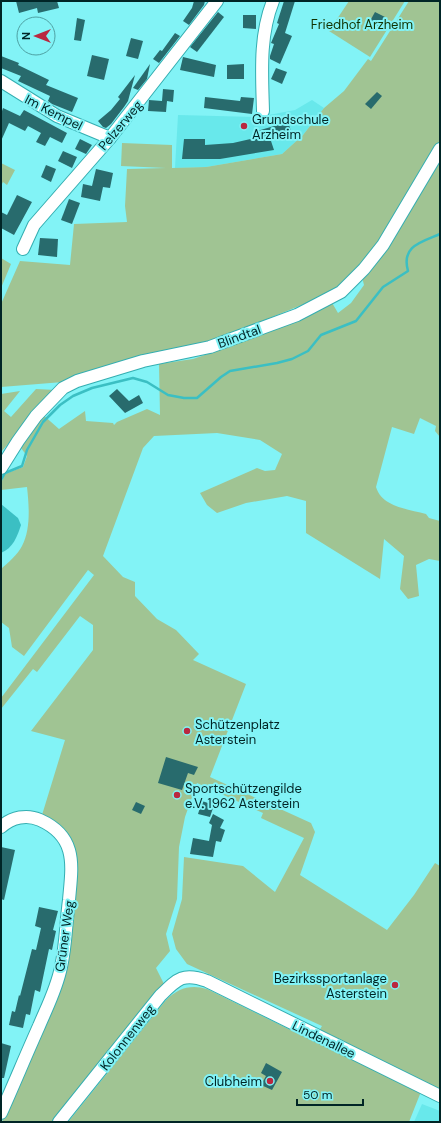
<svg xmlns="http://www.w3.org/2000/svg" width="441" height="1123" viewBox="0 0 441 1123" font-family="'DM Sans',sans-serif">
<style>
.built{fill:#68e8eb}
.green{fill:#a0c493}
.water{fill:#3bbfc3}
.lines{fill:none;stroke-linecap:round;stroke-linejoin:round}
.stream{stroke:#3bbfc3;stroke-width:2.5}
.building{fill:#286b6d}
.minor-casing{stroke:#34aeb1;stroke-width:14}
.minor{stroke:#fff;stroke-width:12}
.poi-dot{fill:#b92840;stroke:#82f3f6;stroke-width:1.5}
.labels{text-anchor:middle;stroke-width:4;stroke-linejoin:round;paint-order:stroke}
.park-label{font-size:13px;fill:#113201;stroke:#82f3f6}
.street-label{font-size:13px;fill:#002526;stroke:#82f3f6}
.poi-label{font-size:13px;fill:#002526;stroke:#82f3f6;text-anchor:start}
</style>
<rect width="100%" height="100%" fill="#82f3f6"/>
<!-- built -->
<g class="built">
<polygon points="312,100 324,108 303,135 282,154 206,167 175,168 178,115 258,117 295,110"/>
<polygon points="422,1104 440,1111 440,1122 414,1122"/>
</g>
<!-- green -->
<g class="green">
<polygon points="349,1 405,1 370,57 329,31"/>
<polygon points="409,1 440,1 440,145 377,247 339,287 304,304 211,342 63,382 1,387 1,304 20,261 70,265 74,224 127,222 125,206 127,169 166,168 121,166 122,143 172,145 172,168 206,167 282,154 303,135 324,108 344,91 368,59 371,61"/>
<path d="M440,153V437L435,431L436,426L420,418L414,434L392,427L376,487C382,507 408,509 426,514L429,518L440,521V561L429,559L416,565L419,596L408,599L400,589L404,556L384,539L380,579L306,533V501L287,496L246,503L217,513L207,505L200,493L257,468L265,471L275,470L282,454L260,440L217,433L154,436L143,448L103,556L123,577L135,582V596L157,619L176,630L199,654L193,660L246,684L210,777L311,823L315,832L300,875L387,930L414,895L435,863L440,866V1092L424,1084L409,1122H68L166,1000C178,988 191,984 207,989L313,1041L322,1026L187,964L176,949L172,934L182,899L184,857L243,866L275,892L304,838L261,818L263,813L197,783L185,817L179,847L177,899L166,934L170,951L156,968L164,984L52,1122H2L8,1104L57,995L75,866L42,815L65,740L31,731L93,650V625L80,616L37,672L33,669L1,709V698L94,575L88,570L24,656L12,647L9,628L1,622V569C8,563 18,554 22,546C31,529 29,505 27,487L1,490V483L5,474L23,467L27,456L21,448L42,414L59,429L85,411L86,421L113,423L114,425L117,422L147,409L160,415L159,364L193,359L231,346L331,301L338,313L351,303L364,285L362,277Z"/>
<polygon points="1,163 15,170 7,185 3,182 1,186"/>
<polygon points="1,258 11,264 1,288"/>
<polygon points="36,389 56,390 1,452 1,394 20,391 4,411 11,417"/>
</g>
<!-- water -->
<path class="water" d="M1,504L18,518L21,525C17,537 13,548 1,553Z"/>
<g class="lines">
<!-- stream -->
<path class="stream" d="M1,480L5,473L22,466L27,450L43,422L60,405L73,396L92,388L133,378L147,382L168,395L184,398H197L221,377L230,371L277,363L292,359L308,351L321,335L356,321L383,287L408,271C401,246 421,242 440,234"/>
</g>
<!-- building -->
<g class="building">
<polygon points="16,1 57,1 59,8 38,13 37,8 19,13"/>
<polygon points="194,1 205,1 204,5 189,25 183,21 192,8"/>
<polygon points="284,1 295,1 285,33 292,36 280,64 270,59 270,56 274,44 271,43 279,24 277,23"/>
<polygon points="218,12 224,17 197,52 190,47"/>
<polygon points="375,12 385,17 380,27 370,21"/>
<polygon points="243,15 256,15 256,29 243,28"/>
<polygon points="77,18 85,20 81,41 74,40"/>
<polygon points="175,33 180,36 159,63 153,59 160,50 162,51"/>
<polygon points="131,38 143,41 138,59 126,56"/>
<polygon points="92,55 109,59 104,80 87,76"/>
<polygon points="1,56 19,63 18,65 49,80 46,85 78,98 72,112 52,104 48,101 50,96 18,81 21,76 1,68"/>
<polygon points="183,57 216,65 214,77 180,70"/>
<polygon points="150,64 147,79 138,90 133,88"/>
<polygon points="244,64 244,79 227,79 227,65"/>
<polygon points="276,68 287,72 282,84 271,79"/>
<polygon points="135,75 128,101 124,107 111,124 106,128 103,127 98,121 111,110 120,99 118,97"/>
<polygon points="163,89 174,90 173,102 167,101 166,112 148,111 149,100 162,101"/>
<polygon points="377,92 382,96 371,109 365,104"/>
<polygon points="205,97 240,101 241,97 254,98 252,114 204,108"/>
<polygon points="3,108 20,116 24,110 67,133 62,143 50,137 45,146 36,142 41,133 28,126 25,131 9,123 1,141 1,114"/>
<polygon points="288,122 292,134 271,141 274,150 220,159 182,159 184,139 205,139 205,145 233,143 259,137 257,131"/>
<polygon points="80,139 92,145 86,154 75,149"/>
<polygon points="63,151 77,157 72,168 58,161"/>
<polygon points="46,165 56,169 51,182 41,177"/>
<polygon points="96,169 113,173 110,188 103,187 100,201 81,197 83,184 92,186"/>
<polygon points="17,195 32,202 14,235 1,228 1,212 7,215"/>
<polygon points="69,199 80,203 72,224 61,220"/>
<polygon points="40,238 58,239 57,257 38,255"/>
<polygon points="117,389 129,401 139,395 143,403 125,413 109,396"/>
<polygon points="166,757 198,767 194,775 188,773 182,790 158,783"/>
<polygon points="202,801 214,805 210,817 198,814"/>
<polygon points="136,802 145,806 141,814 132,810"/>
<polygon points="213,814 224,820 220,828 225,830 221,842 216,841 213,857 190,854 193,838 209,841 212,825 209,823"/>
<polygon points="1,847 15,850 4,900 1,899"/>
<polygon points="39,907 58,911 53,930 56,931 52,950 49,949 40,992 35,990 30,1015 26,1014 23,1028 9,1025 12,1011 15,1012 19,995 20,996 32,949 36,950 41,928 35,926"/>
<polygon points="1,1043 11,1046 4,1078 1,1078"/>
<polygon points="266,1063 282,1072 272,1090 261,1085 266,1076 261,1073"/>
</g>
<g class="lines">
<!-- minor casing -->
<g class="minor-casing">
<g id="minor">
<polyline points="1,81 57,116 110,138"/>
<path d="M263,111C262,74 259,36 273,1"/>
<polyline points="23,249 34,225 110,138 217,1"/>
<polyline points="1,468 18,441 36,416 63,388 77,381 143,361 210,347 297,315 341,292 364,269 383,245 440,149"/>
<path d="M1,827C12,817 27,814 40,820C78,837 72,866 69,900C66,922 66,945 61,967C57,988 47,1007 39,1026C26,1055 14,1084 1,1113"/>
<path d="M59,1122L160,996C177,979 183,972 207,981L440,1096"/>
</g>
</g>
<!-- minor -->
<use href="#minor" class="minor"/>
</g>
<!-- markers -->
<g class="poi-dot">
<circle cx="244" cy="126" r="4"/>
<circle cx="187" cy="731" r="4"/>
<circle cx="177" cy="795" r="4"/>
<circle cx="395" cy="985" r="4"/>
<circle cx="270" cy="1081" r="4"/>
</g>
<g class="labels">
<!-- park labels -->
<g class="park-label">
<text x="362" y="29">Friedhof Arzheim</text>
</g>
<!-- street labels -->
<g class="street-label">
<text transform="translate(54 112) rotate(27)" y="5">Im Kempel</text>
<text transform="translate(120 125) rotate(-50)" y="5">Pelzerweg</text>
<text transform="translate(239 336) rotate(-20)" y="5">Blindtal</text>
<text transform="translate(64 936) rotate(-82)" y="5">Grüner Weg</text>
<text transform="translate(127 1037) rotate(-52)" y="5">Kolonnenweg</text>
<text transform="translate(324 1039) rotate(26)" y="5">Lindenallee</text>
</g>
<!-- poi labels -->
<g class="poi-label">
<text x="252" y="124">Grundschule<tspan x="252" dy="15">Arzheim</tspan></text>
<text x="195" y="729">Schützenplatz<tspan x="195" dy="15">Asterstein</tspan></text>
<text x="185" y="793">Sportschützengilde<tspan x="185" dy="15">e.V. 1962 Asterstein</tspan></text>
<text x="387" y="983" text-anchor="end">Bezirkssportanlage<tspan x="387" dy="15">Asterstein</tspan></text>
<text x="262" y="1086" text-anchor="end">Clubheim</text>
</g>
</g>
<!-- border -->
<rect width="441" height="1123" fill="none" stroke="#002526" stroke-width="4"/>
<!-- north arrow -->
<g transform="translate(36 36) rotate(270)"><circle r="19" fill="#82f3f6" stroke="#4ea1a3"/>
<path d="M0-3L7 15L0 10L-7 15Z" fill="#b92840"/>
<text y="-6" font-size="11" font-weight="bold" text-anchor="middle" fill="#002526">N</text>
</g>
<!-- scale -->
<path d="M297 1099v6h66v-6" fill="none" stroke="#002526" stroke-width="2"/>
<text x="303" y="1099" font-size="12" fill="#002526" stroke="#82f3f6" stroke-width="3" paint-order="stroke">50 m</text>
</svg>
